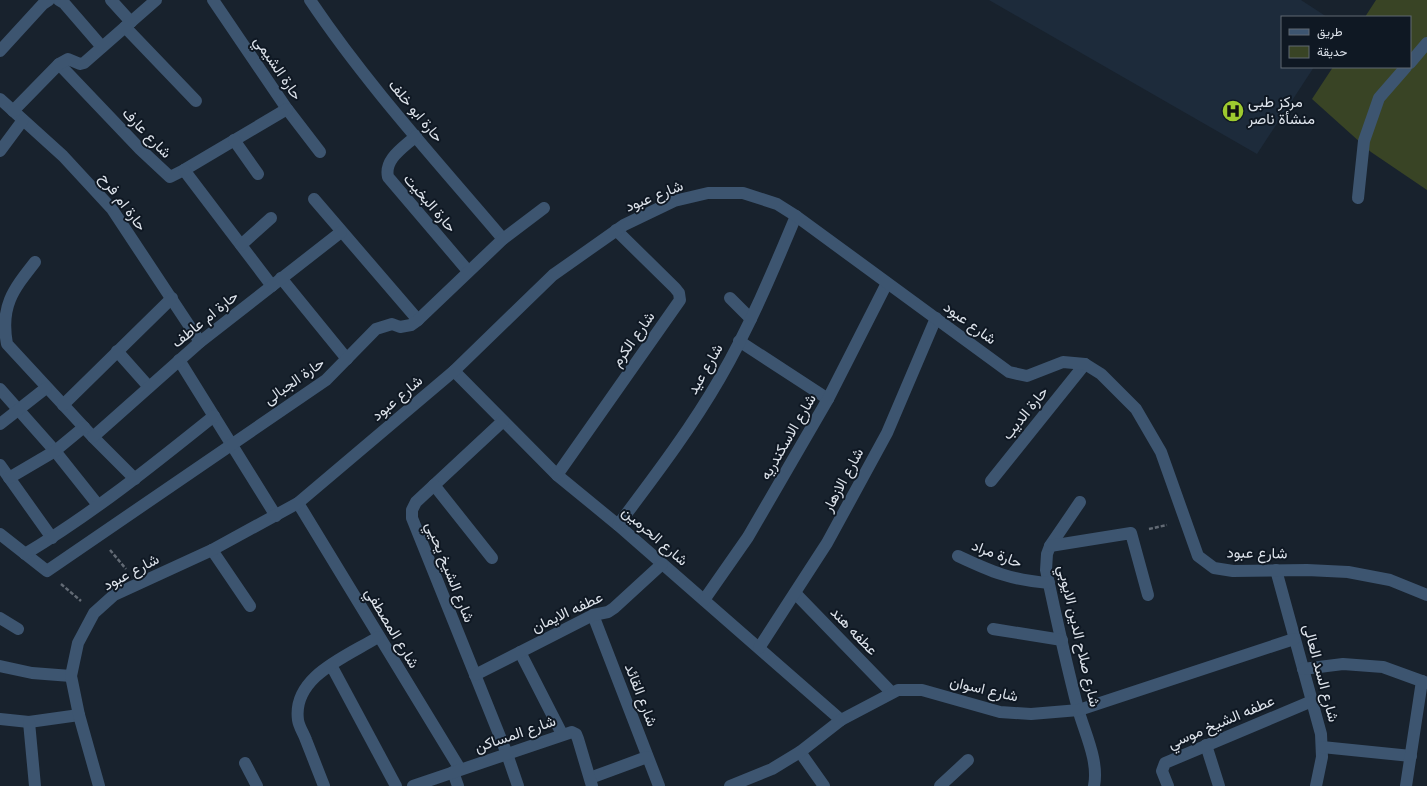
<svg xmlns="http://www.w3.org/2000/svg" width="1427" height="786" viewBox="0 0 1427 786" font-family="'Space Grotesk',Vazirmatn,sans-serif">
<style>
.built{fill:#1d2b3b}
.green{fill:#394425}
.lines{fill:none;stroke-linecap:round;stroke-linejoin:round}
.path{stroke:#626a74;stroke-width:2.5;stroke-dasharray:4 2;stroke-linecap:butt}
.minor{stroke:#3d5570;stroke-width:12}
.labels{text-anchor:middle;stroke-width:4;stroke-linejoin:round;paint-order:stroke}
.street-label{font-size:15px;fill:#dde3eb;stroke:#0f1823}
.poi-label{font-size:15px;fill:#dde3eb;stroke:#0f1823;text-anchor:start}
</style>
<rect width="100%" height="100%" fill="#18222d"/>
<!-- built -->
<polygon class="built" points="989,0 1301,0 1327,17 1282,17 1282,67 1314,67 1257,154"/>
<!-- green -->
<polygon class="green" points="1376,0 1427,0 1427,190 1371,152 1312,99 1333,67 1410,67 1410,17 1365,17"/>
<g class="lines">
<!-- path -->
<g class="path">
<polyline points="1149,529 1167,525"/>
<polyline points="110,550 126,569"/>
<polyline points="61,584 81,601"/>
</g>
<!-- minor -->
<g class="minor">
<polyline points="59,0 64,3 102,47"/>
<polyline points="111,0 131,22"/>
<polyline points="213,0 287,109 320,152"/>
<path d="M310,0C367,85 437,161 503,239"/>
<polyline points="125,27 196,101"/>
<polyline points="0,51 43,4 49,0"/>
<polyline points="1410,63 1427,43"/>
<polyline points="59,64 140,149 170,177 184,170 287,109"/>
<polyline points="0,99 63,156 112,209 200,342"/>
<polyline points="13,111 59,64 68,59 80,64 84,63 156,0"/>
<path d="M416,136C403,148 384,159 388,177L468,271"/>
<polyline points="234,140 258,174"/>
<polyline points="0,151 23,120"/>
<polyline points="184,170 272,286"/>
<polyline points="1358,198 1364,141 1379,98 1406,67"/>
<polyline points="314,199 418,320"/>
<polyline points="241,245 271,218"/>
<path d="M35,262C13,290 0,306 7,344L93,437L135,479"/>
<polyline points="281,278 347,359"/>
<polyline points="730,298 751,319"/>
<polyline points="739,341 828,399"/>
<polyline points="117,351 149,387"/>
<polyline points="179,360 276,516"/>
<polyline points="454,371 557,475 618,525 841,720"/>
<polyline points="0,389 55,451 98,505"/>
<polyline points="63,405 172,298"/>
<polyline points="503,421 416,502 412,510 412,518 507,754 518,786"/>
<polyline points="0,424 46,388"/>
<polyline points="93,437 200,342 341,232"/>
<polyline points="0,465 52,538"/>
<polyline points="557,475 680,300 679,293 675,288 616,230"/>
<polyline points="9,478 55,451 84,427"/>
<polyline points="991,481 1085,364"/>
<polyline points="434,485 492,558"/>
<path d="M1080,502L1050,546L1047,554L1046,570C1056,617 1066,663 1078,709C1085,734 1099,761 1094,786"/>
<polyline points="298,503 460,769"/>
<path d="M618,525C654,477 690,430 720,378C750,326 773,271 796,216"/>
<polyline points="0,534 47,571 326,380 376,329 392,324 400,327 411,325 418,320 503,239 544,208"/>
<polyline points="1050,546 1131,533 1148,595"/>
<polyline points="212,550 250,606"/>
<path d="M25,554C92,514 153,465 214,416"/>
<path d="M958,556C992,572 1011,580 1049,583"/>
<polyline points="1276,570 1321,734 1322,757 1316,786"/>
<polyline points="795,593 891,692"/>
<polyline points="704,600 748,537 828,399 887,283"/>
<polyline points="593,615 659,786"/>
<polyline points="0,618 18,629"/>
<polyline points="993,629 1062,640"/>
<polyline points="759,648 827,543 887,433 936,318"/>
<polyline points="520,652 562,734"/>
<polyline points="331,665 396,786"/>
<polyline points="0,666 32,673 71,676"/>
<polyline points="1303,669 1343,664 1383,667 1427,683"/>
<polyline points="475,675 593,615 608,612 614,608 662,564"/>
<polyline points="0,719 29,722 79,715"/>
<polyline points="29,722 35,786"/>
<polyline points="1206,745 1219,786"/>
<polyline points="1322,747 1411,756"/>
<polyline points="800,752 824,786"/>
<polyline points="245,763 257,786"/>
<polyline points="453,772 458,786"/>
<polyline points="590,778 647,757"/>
<polyline points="99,786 79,715 71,676 78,643 94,613 114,595 212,550 298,503 454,371 553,275 624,225 674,201 708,193 743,193 777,204 796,216 1009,372 1027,376 1063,362 1085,364 1101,374 1136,409 1161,452 1198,556 1214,568 1233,571 1307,570 1348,572 1390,580 1427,595"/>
<path d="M324,786C318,771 312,755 306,740C304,734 299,727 298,720C292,676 348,656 378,637"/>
<polyline points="413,786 572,732 576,734 578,739 592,786"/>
<polyline points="730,786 772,769 800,752 841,720 898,690 922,690 1000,712 1031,714 1079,710 1294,639"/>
<polyline points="940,786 968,760"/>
<polyline points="1168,786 1162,771 1165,763 1312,701"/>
<polyline points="1406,786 1422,681"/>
</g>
</g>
<!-- icons -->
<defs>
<g id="hospital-disc" transform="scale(1.15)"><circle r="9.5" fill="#9eca2f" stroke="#0f1823"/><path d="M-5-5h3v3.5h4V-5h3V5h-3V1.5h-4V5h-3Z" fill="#111"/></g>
</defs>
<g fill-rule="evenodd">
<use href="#hospital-disc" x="1233" y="111"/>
</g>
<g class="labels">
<!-- street labels -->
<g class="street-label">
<text transform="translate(278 68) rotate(56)" y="5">حارة الشيمي</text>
<text transform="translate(416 111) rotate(50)" y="5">حارة ابو خلف</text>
<text transform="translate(147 133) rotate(46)" y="5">شارع عارف</text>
<text transform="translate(654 196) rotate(-22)" y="5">شارع عبود</text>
<text transform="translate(123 202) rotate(53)" y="5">حارة ام فرح</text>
<text transform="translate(430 203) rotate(49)" y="5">حارة البخيت</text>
<text transform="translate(205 319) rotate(-39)" y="5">حارة ام عاطف</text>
<text transform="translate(970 323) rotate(36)" y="5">شارع عبود</text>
<text transform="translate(633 339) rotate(-55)" y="5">شارع الكرم</text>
<text transform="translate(705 369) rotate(-60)" y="5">شارع عيد</text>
<text transform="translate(294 381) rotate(-35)" y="5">حارة الجبالى</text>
<text transform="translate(397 398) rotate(-40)" y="5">شارع عبود</text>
<text transform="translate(1025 413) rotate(-51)" y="5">حارة الديب</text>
<text transform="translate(788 437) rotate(-60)" y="5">شارع الاسكندريه</text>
<text transform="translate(843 480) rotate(-62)" y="5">شارع الازهار</text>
<text transform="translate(655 536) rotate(41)" y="5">شارع الحرمين</text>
<text transform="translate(1257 553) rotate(1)" y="5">شارع عبود</text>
<text transform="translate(997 554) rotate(21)" y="5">حارة مراد</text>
<text transform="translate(131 572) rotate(-28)" y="5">شارع عبود</text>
<text transform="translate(450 572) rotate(68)" y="5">شارع الشيخ يحيي</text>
<text transform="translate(567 612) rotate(-25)" y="5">عطفه الايمان</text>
<text transform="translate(392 628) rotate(59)" y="5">شارع المصطفي</text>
<text transform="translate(854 631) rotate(46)" y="5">عطفه هند</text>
<text transform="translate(1079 636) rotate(77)" y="5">شارع صلاح الدين الايوبي</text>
<text transform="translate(1321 673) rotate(75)" y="5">شارع السد العالى</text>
<text transform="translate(984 689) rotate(13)" y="5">شارع اسوان</text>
<text transform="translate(641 695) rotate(69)" y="5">شارع القائد</text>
<text transform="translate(1221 722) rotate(-23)" y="5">عطفه الشيخ موسي</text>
<text transform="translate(515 734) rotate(-19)" y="5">شارع المساكن</text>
</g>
<!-- poi labels -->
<g class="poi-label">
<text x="1248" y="107">مركز طبى<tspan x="1248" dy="17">منشأة ناصر</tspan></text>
</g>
</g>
<!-- legend -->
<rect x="1281" y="16" width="130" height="52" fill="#0f1823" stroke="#616973"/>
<rect x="1289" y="29" width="20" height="6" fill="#3d5570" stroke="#616973"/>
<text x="1317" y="36" font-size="12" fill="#dde3eb">طريق</text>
<rect x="1289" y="46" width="20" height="12" fill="#394425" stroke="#616973"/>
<text x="1317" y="56" font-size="12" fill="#dde3eb">حديقة</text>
</svg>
